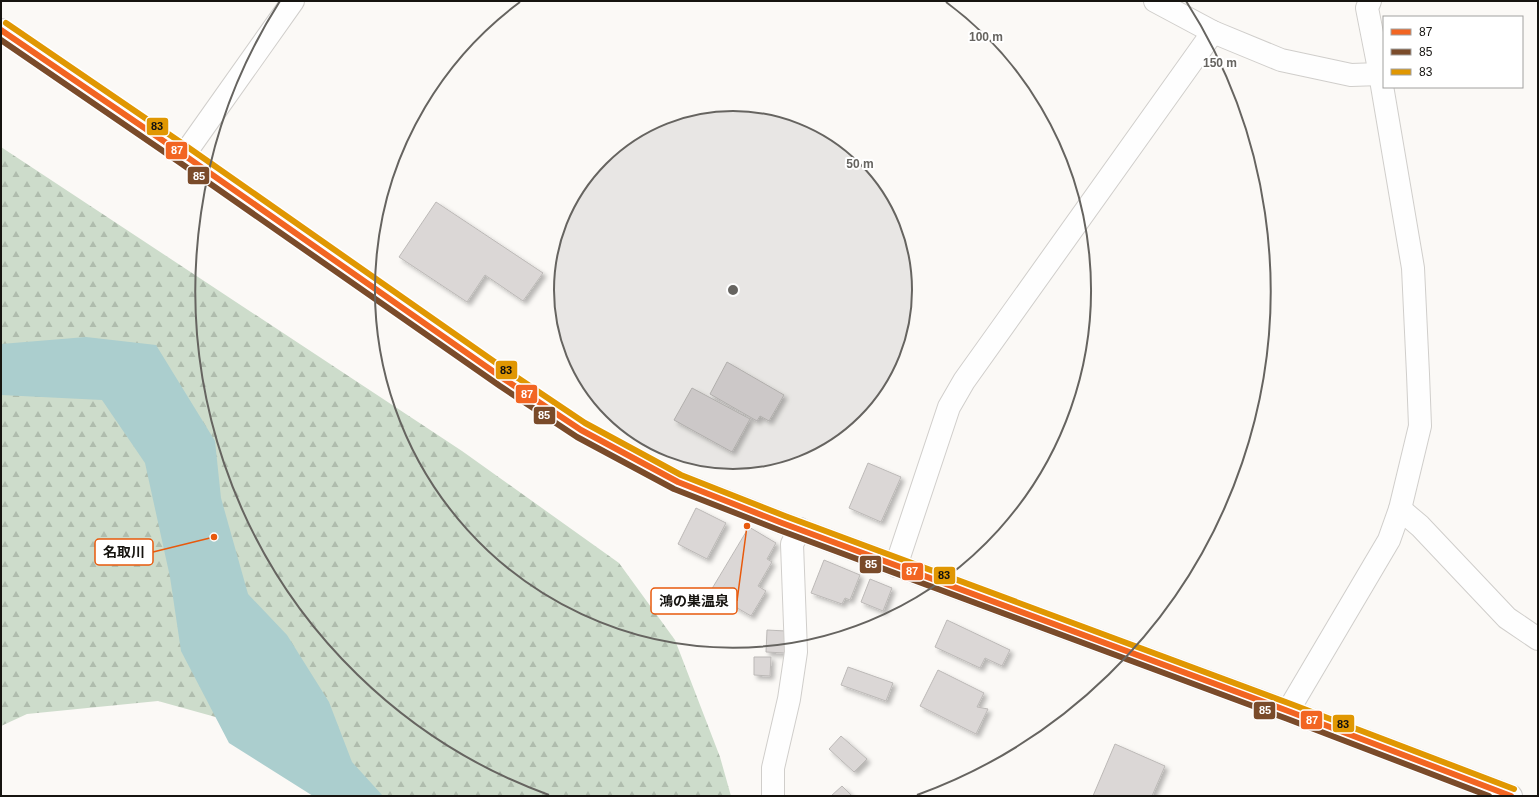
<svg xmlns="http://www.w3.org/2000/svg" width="1539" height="797" viewBox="0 0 1539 797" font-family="Helvetica,'Noto Sans JP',sans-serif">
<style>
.forest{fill:url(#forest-firs)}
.water{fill:#abcece}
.building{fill:#dbd7d6;stroke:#bcb9b7;filter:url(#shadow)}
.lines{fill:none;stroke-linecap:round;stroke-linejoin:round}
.minor-casing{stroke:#d0cecb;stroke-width:24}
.major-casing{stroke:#d0cecb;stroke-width:24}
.minor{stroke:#fefefe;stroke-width:22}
.major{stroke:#fefefe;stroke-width:22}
.bus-1-casing{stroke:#fff;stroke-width:9}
.bus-2-casing{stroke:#fff;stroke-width:9}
.bus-3-casing{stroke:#fff;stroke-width:9}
.bus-1{stroke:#f26522;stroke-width:6}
.bus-2{stroke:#7a4b2a;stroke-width:6}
.bus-3{stroke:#e09702;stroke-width:6}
.ring{fill:none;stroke:#666460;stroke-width:2}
.centre{fill:#666460;stroke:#fff;stroke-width:2}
.ring-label{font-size:12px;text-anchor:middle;font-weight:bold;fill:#666460;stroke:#fff;stroke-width:4;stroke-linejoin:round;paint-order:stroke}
.leader{fill:none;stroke:#e8590c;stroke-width:1.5}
.callout-dot{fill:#e8590c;stroke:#fff;stroke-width:1.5}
.callout{fill:#fff;stroke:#e8590c;stroke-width:1.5}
.callout-label{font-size:14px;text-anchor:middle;font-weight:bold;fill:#161410}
.line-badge{stroke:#fff;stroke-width:1.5}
.badge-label{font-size:11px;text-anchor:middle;font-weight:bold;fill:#fff}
.pale-badge-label{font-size:11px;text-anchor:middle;font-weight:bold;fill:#111}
</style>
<defs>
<pattern id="forest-firs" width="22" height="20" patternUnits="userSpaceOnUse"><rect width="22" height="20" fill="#cddccb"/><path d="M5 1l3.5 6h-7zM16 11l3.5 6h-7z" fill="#afbcad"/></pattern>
<filter id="shadow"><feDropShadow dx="3.5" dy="3.5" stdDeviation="2" flood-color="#0004"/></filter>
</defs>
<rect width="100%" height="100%" fill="#fbf9f6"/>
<!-- forest -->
<polygon class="forest" points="1,147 462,451 619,563 675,640 720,757 731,796 365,796 323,747 158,701 27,714 1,726"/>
<!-- water -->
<polygon class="water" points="86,337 156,345 215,441 221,498 248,594 287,635 329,702 352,762 383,796 313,796 229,743 181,651 170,577 145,463 102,400 1,395 1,344"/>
<!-- building -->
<g class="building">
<polygon points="436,202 543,273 523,301 485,275 467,302 399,257"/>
<polygon points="727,362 784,395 769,421 760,416 757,421 710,394"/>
<polygon points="692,388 750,419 732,452 674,420"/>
<polygon points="868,463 901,477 881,522 849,508"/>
<polygon points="696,508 726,523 707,559 678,544"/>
<polygon points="749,527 776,543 767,559 772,562 758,586 766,591 751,616 710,592"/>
<polygon points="824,560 860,575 850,600 845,598 842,604 811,593"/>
<polygon points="870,579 892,588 883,611 861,602"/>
<polygon points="947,620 1010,650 1002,666 985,658 980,668 935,647"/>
<polygon points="767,630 786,631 785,653 766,652"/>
<polygon points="754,657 771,657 770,676 754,675"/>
<polygon points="848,667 893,683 886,701 841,685"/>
<polygon points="938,670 984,693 977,707 988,709 976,734 920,706"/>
<polygon points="841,736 867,759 854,772 829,749"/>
<polygon points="1115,744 1165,766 1152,796 1093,796"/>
<polygon points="842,786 852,796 831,796"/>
</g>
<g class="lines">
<!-- minor casing -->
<g class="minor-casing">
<g id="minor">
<polyline points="1155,1 1213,32 1281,60 1351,75 1380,74"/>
<polyline points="184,155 293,1"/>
<polyline points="1400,509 1420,526 1507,618 1538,639"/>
<polyline points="896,566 949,407 964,381 1213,32"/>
<polyline points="1288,711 1389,540 1400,509 1420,426 1418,374 1413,268 1380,74 1367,8 1370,1"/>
<polyline points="773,796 773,768 789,699 796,652 792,544 800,529"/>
</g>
</g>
<!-- major casing -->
<g class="major-casing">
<polyline id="major" points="1,30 184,155 504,379 581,430 678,482 782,523 1288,711 1511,796"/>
</g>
<!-- minor -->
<use href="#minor" class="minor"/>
<!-- major -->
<use href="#major" class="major"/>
<!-- bus-1 casing -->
<g class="bus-1-casing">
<polyline id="bus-1" points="1,30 184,155 504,379 581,430 678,482 782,523 1288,711 1511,796"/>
</g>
<!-- bus-2 casing -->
<g class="bus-2-casing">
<polyline id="bus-2" points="1,40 179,162 500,386 577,437 674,489 779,530 1285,718 1489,796"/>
</g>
<!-- bus-3 casing -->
<g class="bus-3-casing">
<polyline id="bus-3" points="6,23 189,148 509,372 585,423 681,475 785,516 1291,704 1514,789"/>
</g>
<!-- bus-1 -->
<use href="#bus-1" class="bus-1"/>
<!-- bus-2 -->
<use href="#bus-2" class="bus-2"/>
<!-- bus-3 -->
<use href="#bus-3" class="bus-3"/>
</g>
<!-- distance rings -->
<circle cx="733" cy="290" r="179" fill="#666460" fill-opacity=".12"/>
<g class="ring">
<circle cx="733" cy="290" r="179"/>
<path d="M946 2A358 358 0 1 1 520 2"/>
<path d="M549 795A537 537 0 0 1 280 1M1186 1A537 537 0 0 1 917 795"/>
</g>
<circle cx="733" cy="290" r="6" class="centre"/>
<g class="ring-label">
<text x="986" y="41">100 m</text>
<text x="1220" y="67">150 m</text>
<text x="860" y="168">50 m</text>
</g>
<!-- callouts -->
<path class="leader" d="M214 537L153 552M747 526L737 601"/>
<g class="callout-dot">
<circle cx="214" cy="537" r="4"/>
<circle cx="747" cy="526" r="4"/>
</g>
<g class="callout">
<rect x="95" y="539" width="58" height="26" rx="4"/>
<rect x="651" y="588" width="86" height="26" rx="4"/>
</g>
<g class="callout-label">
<text x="124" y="557">名取川</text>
<text x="694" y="606">鴻の巣温泉</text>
</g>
<g class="line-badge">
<rect x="146" y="117" width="23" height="19" rx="4" fill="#e09702"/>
<rect x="165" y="141" width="23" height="19" rx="4" fill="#f26522"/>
<rect x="187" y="166" width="23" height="19" rx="4" fill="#7a4b2a"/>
<rect x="495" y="360" width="23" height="20" rx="4" fill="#e09702"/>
<rect x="515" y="384" width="23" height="20" rx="4" fill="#f26522"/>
<rect x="533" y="406" width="23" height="19" rx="4" fill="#7a4b2a"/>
<rect x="859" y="555" width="23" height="19" rx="4" fill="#7a4b2a"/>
<rect x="901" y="562" width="23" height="19" rx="4" fill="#f26522"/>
<rect x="933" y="566" width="23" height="19" rx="4" fill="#e09702"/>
<rect x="1253" y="701" width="23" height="19" rx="4" fill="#7a4b2a"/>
<rect x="1300" y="710" width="23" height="20" rx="4" fill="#f26522"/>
<rect x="1332" y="714" width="23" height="19" rx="4" fill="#e09702"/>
</g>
<g class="badge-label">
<text x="177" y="154">87</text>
<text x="199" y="180">85</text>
<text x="527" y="398">87</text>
<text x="544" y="419">85</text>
<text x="871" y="568">85</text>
<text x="912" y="575">87</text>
<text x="1265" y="714">85</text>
<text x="1312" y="724">87</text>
</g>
<g class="pale-badge-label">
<text x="157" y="130">83</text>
<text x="506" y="374">83</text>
<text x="944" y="579">83</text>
<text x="1343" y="728">83</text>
</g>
<!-- border -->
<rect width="1539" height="797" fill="none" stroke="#161410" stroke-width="4"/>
<!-- legend -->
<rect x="1383" y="16" width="140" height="72" fill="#ffffff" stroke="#a2a19f"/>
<rect x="1391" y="29" width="20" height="6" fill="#f26522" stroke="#a2a19f"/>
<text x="1419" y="36" font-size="12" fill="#161410">87</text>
<rect x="1391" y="49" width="20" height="6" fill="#7a4b2a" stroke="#a2a19f"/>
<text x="1419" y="56" font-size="12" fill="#161410">85</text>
<rect x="1391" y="69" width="20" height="6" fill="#e09702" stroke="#a2a19f"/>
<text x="1419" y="76" font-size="12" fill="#161410">83</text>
</svg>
